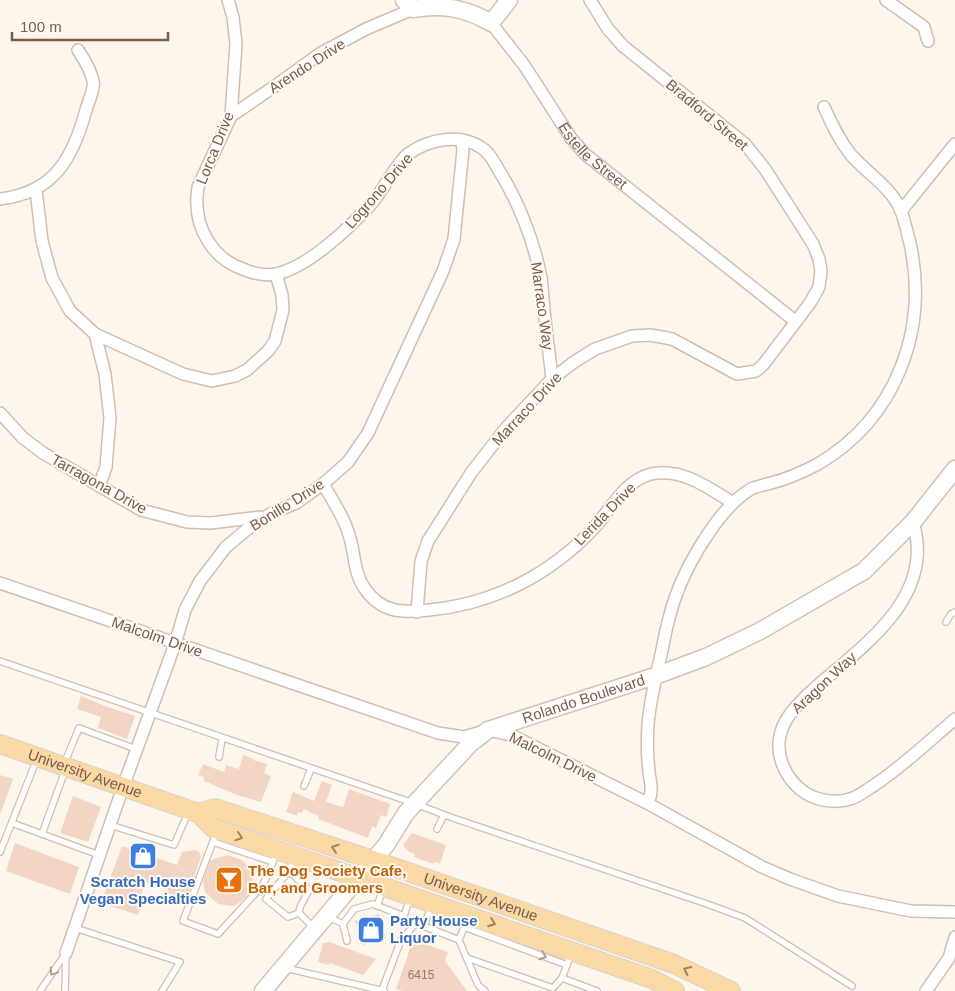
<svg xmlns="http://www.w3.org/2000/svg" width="955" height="991" viewBox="0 0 955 991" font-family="Arial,sans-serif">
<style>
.building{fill:#f3d5c3}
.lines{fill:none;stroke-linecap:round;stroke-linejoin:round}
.lane-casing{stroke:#d1beb0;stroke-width:8}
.street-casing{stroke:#d1beb0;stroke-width:14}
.secondary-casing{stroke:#d6c0b0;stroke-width:19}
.primary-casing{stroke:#dad1cd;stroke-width:20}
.lane{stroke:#fff;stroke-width:5.5}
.street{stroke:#fff;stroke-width:11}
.secondary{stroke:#fff;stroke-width:16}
.primary{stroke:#fbd9a5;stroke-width:18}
.oneway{stroke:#a18267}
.oneway2{stroke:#af9d94}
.labels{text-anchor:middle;stroke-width:4;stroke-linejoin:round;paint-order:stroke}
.number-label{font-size:12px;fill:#987a6a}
.street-label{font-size:15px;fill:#7a5c4d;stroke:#fffaf3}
.food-label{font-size:15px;font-weight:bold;fill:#c56008;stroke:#fffaf3;text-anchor:start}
.shop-label{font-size:15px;font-weight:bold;fill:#366cbe;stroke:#fffaf3}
</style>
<rect width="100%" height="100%" fill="#fdf6ec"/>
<!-- building -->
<g class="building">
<polygon points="81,696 105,706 135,716 127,739 98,728 101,717 77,709"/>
<polygon points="243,755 254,759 253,760 267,764 264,773 271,776 261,802 237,795 204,781 204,777 198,775 203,764 224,772 226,765 239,769"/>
<polygon points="0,775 13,779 1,812 0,812"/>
<polygon points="322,781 332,785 326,802 343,807 349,789 390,804 386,817 381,815 376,828 372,826 368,838 318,819 318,816 304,809 302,813 298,812 297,816 286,812 293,792 314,801"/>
<polygon points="73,796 101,807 88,842 60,833"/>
<polygon points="412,833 446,845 440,864 434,862 433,864 414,857 415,854 408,851 403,845"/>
<polygon points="15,843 79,867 70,894 6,871"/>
<polygon points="122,846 177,865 182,852 196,850 199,852 201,857 186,900 167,893 168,889 146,882 138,903 142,905 138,915 101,903"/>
<polygon points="227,855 240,859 249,866 253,875 252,885 249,893 241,902 234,906 218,904 205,892 203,881 210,861 216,858"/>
<polygon points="379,914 386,938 363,945 355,921"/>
<polygon points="413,940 448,952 445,961 467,991 402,991 396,989"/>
<polygon points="329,942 335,944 376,959 363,975 330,963 329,965 318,962 323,943"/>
</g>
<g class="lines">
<!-- lane casing -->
<g class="lane-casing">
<g id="lane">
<polyline points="946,622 951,614 955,612"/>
<polyline points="0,661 416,804 450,817 707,904 745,918 852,986"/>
<polyline points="219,757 222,739"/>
<polyline points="64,764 79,728 136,749"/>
<polyline points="304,786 311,769"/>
<polyline points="12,823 99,855"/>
<polyline points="110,825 174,845 188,813"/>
<polyline points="437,829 444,815"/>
<polyline points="217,831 183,921 218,934 263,885 277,852"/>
<polyline points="42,834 66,768"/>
<polyline points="213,842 273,862"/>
<polyline points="0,852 37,759"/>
<polyline points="295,858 289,871 266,899 288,917 299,913 314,928"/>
<polyline points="289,871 309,890 300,907 299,913"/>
<polyline points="377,906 383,889"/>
<polyline points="327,916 343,924 354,909 373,904 404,916 410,898"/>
<polyline points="343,924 347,941"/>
<polyline points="424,926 432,905"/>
<polyline points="464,927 567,965"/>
<polyline points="75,928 180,962 162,991"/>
<polyline points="459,940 478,985 485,991"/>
<polyline points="467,958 553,988 562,978 571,954"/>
<polyline points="285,968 384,991"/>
<polyline points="562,978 597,991"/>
<polyline points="382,990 401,940 416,923 459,940 468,918"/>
<polyline points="40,991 66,953"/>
<polyline points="65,991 66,953"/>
</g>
</g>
<!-- street casing -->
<g class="street-casing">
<g id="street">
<path d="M228,0L233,17L236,44L231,116L198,187C195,206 197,224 208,241C216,254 228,264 243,269C252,273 265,276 276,274C309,267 350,227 372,203C383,190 397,163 408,154C429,139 460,133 482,148C490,153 494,162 498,169C518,200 534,241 541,278C543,291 543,305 545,319C547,339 550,359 552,379"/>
<polyline points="886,0 924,27 928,41"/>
<path id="s1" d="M491,23L524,65L571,138L585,154L795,321"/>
<polyline points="231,116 278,84 321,53 366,29 413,9"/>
<polyline points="36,190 42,241 52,278 70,311 95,334 105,374 110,418 106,467 99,486"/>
<path d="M0,199C54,193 73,158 86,110C88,102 95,89 93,81C91,70 84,59 78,50"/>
<polyline points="901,211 955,144"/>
<polyline points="95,334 183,374 212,381 235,376 247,370 268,351 275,341 283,310 282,295 276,274"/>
<polyline points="0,413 23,438 43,453 141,510 187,522 211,523 260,517"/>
<path d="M323,484C333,501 345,519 350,538C355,555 354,574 365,589C382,613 402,613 429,610C493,604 550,575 594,528C611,509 624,481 651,474C681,467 709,488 733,503"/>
<path d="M913,522C936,597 864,645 816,687C800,702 781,718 779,742C778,760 786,777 800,789C813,800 833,804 850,799C858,797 865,791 873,786C902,767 928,742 955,719"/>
<polyline points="0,583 438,733 464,737 488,730 511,735 647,803 762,867 790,879 838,896 911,911 955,912"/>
<polyline points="417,612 421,561 428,541 471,473 506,428 552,379 574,362 595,349 632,336 651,335 672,339 737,374 756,371 763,365 810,303 819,287 821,271 819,259 813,244 765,169 745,144 623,46 608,29 590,0"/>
<path d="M647,803C649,800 651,795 651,791C652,785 649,777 649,771C647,755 647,740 648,724C650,702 655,680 660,659C663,646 665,634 668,622C674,596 685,571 699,548C712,527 729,502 751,489C757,486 765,485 771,483C787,479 803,472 818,464C896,418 929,330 910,243C907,233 905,221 901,211C892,188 867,173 851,155C839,140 832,124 824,107"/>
<polyline points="66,953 123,787 175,644 185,610 200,581 226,547 251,526 272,513 296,503 323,484 348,462 368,433 443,271 454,239 463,150 462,140"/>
<polyline points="926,991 949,958 955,937"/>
</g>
</g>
<!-- secondary casing -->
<g class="secondary-casing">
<g id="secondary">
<path d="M404,0L413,9C442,4 466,8 491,23L509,0"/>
<path id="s2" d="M263,991L386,845L406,813L470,744L488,730L655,676L706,657L760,631L864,571L913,522L955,469"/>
</g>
</g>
<!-- primary casing -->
<g class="primary-casing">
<g id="primary">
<path id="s3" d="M0,744L198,813L213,828L652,979L675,991"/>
<path id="s4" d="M198,813L215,808L382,863L674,964L731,991"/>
</g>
</g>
<!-- lane -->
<use href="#lane" class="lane"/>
<!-- street -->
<use href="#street" class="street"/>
<!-- secondary -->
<use href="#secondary" class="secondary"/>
<!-- primary -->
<use href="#primary" class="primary"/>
</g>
<!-- one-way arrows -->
<defs><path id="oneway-chevron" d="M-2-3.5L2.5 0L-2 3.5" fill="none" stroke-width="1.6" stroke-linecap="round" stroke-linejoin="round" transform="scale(1.25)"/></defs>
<g class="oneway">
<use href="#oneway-chevron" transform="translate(239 837) rotate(19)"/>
<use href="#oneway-chevron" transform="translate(335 848) rotate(-162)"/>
<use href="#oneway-chevron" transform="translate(492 923) rotate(20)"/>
<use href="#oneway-chevron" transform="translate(687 970) rotate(-155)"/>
</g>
<g class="oneway2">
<use href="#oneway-chevron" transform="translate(543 956) rotate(20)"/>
<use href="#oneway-chevron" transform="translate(53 972) rotate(124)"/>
</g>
<!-- icons -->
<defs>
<g id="shop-square" transform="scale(1.4375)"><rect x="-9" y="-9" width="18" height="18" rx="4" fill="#3f7fe0" stroke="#fffaf3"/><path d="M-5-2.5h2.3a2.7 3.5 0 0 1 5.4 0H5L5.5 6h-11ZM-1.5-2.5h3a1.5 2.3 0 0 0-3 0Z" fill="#fff"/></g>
<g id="bar-square" transform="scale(1.4375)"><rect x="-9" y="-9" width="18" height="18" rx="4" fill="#e8710a" stroke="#fffaf3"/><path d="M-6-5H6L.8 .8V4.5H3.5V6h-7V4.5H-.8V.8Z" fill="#fff"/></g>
</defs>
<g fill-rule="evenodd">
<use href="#shop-square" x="143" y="856"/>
<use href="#bar-square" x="229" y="880"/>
<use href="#shop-square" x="371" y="930"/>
</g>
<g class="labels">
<!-- number labels -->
<g class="number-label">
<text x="421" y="979">6415</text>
</g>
<!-- street labels -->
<g class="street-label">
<text transform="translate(307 66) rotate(-33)" y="5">Arendo Drive</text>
<text transform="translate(707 115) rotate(40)" y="5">Bradford Street</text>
<text transform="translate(215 148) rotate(-68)" y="5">Lorca Drive</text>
<text dy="5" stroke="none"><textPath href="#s1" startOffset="168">Estelle Street</textPath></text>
<text transform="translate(379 191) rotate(-49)" y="5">Logrono Drive</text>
<text transform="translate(542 306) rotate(82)" y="5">Marraco Way</text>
<text transform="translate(527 409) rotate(-47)" y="5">Marraco Drive</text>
<text transform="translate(99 484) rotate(29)" y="5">Tarragona Drive</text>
<text transform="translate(287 505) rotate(-32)" y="5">Bonillo Drive</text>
<text transform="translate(605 514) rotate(-46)" y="5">Lerida Drive</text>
<text transform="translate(157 637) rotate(19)" y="5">Malcolm Drive</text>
<text transform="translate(824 683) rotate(-43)" y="5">Aragon Way</text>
<text dy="5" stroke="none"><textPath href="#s2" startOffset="446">Rolando Boulevard</textPath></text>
<text transform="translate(553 757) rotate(26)" y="5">Malcolm Drive</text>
<text dy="5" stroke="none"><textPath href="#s3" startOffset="90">University Avenue</textPath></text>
<text dy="5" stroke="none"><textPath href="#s4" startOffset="298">University Avenue</textPath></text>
</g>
<!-- food labels -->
<g class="food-label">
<text x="248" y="876">The Dog Society Cafe,<tspan x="248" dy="17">Bar, and Groomers</tspan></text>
</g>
<!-- shop labels -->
<g class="shop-label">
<text x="143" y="887">Scratch House<tspan x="143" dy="17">Vegan Specialties</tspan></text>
<text x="390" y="926" text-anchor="start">Party House<tspan x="390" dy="17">Liquor</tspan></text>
</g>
</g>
<!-- scale -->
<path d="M12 32v8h156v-8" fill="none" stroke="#7a5c4d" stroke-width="2.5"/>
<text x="20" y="32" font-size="15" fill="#7a5c4d" stroke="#fffaf3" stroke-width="4" paint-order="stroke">100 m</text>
</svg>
